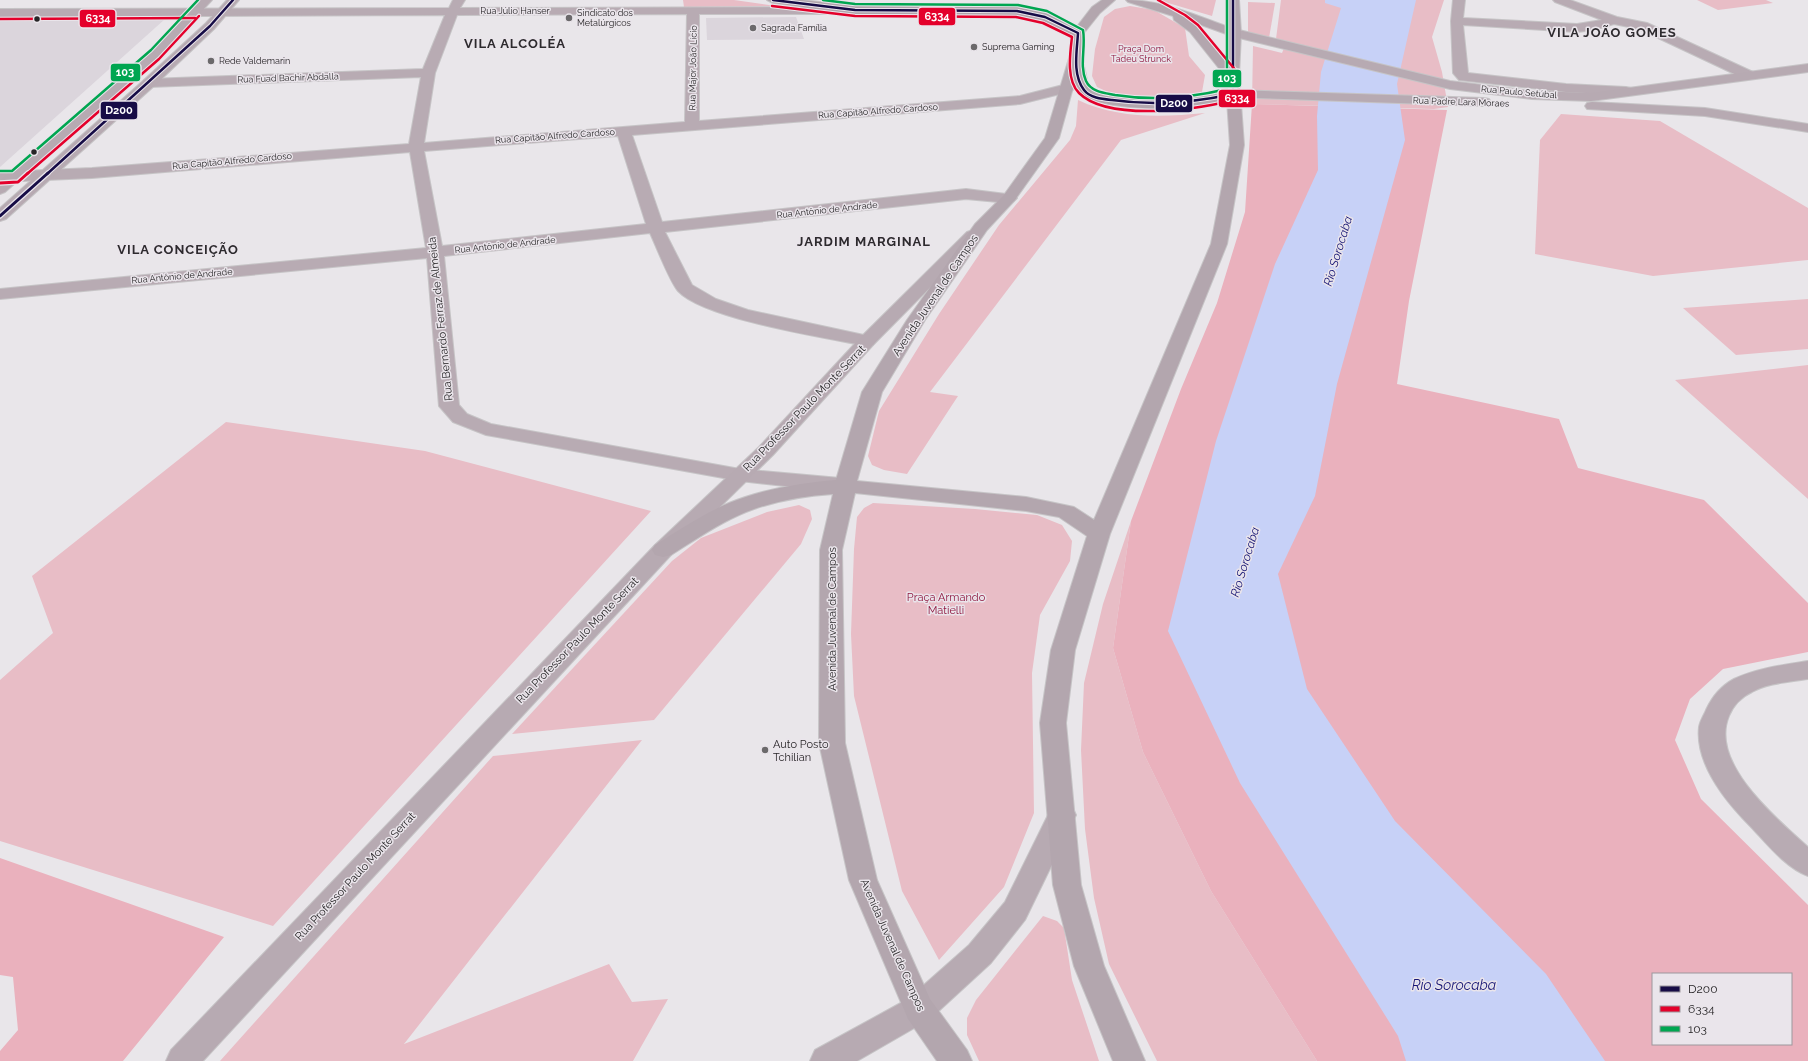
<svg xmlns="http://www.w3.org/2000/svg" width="1808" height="1061" viewBox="0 0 1808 1061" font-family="Raleway,sans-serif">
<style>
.built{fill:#dbd5dc}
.green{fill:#e8bdc6}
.forest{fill:#eab1bd;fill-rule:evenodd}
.water{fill:#c7d1f7}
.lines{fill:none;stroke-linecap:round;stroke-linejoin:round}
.street-casing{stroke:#c6c4c6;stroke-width:2}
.secondary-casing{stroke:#c6c4c6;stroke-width:2}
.primary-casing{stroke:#c6c4c6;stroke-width:2}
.highway-casing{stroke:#c6c4c6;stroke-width:2}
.street{fill:#b8abb3;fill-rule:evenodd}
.secondary{fill:#b7aab2;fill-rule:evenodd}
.primary{fill:#b0a3ab;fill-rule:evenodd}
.highway{fill:#b3a6ae;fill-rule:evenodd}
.bus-1-far1-casing{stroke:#eae5eb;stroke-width:4.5}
.bus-1-casing{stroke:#eae5eb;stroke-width:5.5}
.bus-2-far1-casing{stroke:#eae5eb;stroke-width:4.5}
.bus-2-casing{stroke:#eae5eb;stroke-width:5.5}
.bus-3-casing{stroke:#eae5eb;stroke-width:4.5}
.bus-1-far1{stroke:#170c46;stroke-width:2.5}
.bus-1{stroke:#170c46;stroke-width:3}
.bus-2-far1{stroke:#e4002b;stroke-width:2.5}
.bus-2{stroke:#e4002b;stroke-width:3}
.bus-3{stroke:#00a651;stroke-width:2.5}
.poi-dot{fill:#6b696b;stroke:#eae5eb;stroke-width:1.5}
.bus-dot{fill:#272527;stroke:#eae5eb;stroke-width:1.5}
.labels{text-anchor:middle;stroke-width:3;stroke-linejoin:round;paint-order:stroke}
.far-street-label{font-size:9px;fill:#272527;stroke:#eae5eb}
.far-poi-label{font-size:9px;fill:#272527;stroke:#eae5eb;text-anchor:start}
.far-park-label{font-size:9px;fill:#8e153e;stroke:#eae5eb}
.street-label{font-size:11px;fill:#272527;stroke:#eae5eb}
.park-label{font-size:11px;fill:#8e153e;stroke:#eae5eb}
.poi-label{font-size:11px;fill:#272527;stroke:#eae5eb;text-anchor:start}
.water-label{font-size:12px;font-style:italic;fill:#171676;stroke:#eae5eb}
.far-district-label{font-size:13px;font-weight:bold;letter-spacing:1px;fill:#2d2a2e;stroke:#eae5eb}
.near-water-label{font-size:14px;font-style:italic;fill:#171676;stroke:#eae5eb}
.line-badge{stroke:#eae5eb;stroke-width:1.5}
.badge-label{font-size:11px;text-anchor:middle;font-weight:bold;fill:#fff}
</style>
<rect width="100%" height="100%" fill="#e9e6ea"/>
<!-- built -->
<g class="built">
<polygon points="796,17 804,39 707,40 706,18"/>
<polygon points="0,19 165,19 0,167"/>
</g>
<!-- green -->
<g class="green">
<polygon points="683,0 734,0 776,6 684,7"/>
<polygon points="1158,0 1216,0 1212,16"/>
<polygon points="1281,0 1444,0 1432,37 1442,72 1448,107 1434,109 1252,104 1253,46 1282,53 1287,41 1276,39"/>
<polygon points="1697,0 1766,0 1773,3 1718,10"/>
<polygon points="1248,2 1275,3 1269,38 1248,32"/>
<path d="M1130,6L1154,10L1185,28L1189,56L1205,75L1202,92C1168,106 1130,103 1097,87L1092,76L1095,49L1104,17L1115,9Z"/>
<path d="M1078,100C1118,119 1162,117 1205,113L1121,140L930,392L958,396L907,474L884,470L872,465L868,456L879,411L939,314L999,225L1070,140L1076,126Z"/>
<polygon points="1561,114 1660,121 1808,208 1808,260 1653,276 1535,254 1540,140"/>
<polygon points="1808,299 1808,349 1736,355 1683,308"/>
<polygon points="1808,365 1808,499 1675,380"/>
<polygon points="226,422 425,451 651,511 273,926 0,841 0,680 53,633 32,576"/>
<polygon points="873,503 975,509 1037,515 1062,525 1072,541 1070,561 1040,615 1032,673 1034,813 1004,887 939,960 902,891 854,696 851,634 854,549 857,517 864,508"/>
<polygon points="799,505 810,510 812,519 801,544 654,720 512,734 672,561 701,538 767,512"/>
<polygon points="1131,521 1113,648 1143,752 1211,891 1317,1061 1157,1061 1109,964 1094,898 1085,829 1081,750 1084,683 1103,604"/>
<polygon points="642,740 404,1044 609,964 632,1002 668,999 633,1061 220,1061 493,756"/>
<polygon points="1043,916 1057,921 1064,928 1072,980 1099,1061 979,1061 967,1035 967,1018 976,1000"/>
</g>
<!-- forest -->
<g class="forest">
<path d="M1252,104L1447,110L1409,301L1397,384L1559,419L1578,468L1704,500L1808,603V652L1723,669L1690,699L1675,740L1701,799L1808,905V1061H1317L1211,891L1143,752L1113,648L1131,521L1181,389L1217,303L1245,212ZM1653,974H1791V1044H1653Z"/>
<polygon points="0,858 224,937 123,1061 0,1061 0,1051 18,1030 13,977 0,975"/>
</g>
<!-- water -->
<polygon class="water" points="1325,0 1416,0 1397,84 1405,140 1337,384 1315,496 1278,574 1307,689 1395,821 1546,974 1605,1061 1406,1061 1398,1036 1240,783 1168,631 1216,441 1275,264 1318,170 1317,116 1321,72 1341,8 1325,3"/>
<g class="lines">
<!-- street casing -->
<g class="street-casing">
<g id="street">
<path d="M453,0H465L460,8L859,7L861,10L859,13L855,14H699V121L1020,96L1067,84L1072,85L1074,88L1072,91L1020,104L632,135L662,222L966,189L1014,195L1017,198L1014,201L1009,203L966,199L665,232L692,285L716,299L748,310L873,337L876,341L873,345L867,346C826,338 704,319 678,291C670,282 656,246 650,233L444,256L459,405L467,414L491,424L740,469L840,478L847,480L851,485L847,490L840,492L740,481L486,435L453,422L439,406L427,258L0,299V289L426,248L410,152L92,178L0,182V172L92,168L409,144L421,77L149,87L144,86L142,83L144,80L149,79L423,69L445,15L0,17V9L449,8ZM687,14L685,122L424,143L435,73L457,15ZM618,136L646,224L442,246L424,151Z"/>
<polygon points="1453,0 1465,0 1463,18 1577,24 1602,20 1555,2 1553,0 1570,0 1617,17 1647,23 1753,72 1755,75 1748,79 1743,78 1639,29 1614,24 1594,30 1577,32 1463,25 1468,73 1566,84 1626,87 1631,88 1633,91 1631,94 1626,95 1566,92 1459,80 1453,73 1451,21"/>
<path d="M1808,661V679C1790,682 1768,683 1752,692C1741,697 1733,706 1729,716C1709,763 1777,819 1808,847V876C1786,868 1767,844 1751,827C1726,802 1695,764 1699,727C1700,721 1704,715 1706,710C1712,697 1721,686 1734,679C1757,668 1783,665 1808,661Z"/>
</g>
</g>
<!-- secondary casing -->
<g class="secondary-casing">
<g id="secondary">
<polygon points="200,0 212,0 159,57 5,192 0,194 0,181 151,51"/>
<polygon points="227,0 239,0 214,29 154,86 6,219 0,221 0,208 144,80 206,23"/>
<polygon points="1235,29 1450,81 1532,91 1591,93 1808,64 1808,72 1591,101 1532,99 1450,89 1231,36 1229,33"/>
<polygon points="1233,90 1484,98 1489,99 1491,102 1489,105 1484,106 1228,97 1226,94 1228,91"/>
<polygon points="1592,102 1705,108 1808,124 1808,132 1705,116 1587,109 1585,106 1587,103"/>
<polygon points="973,230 979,232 981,235 979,238 873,345 773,455 671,555 203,1061 166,1061 171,1050 655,545 759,447 861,337 967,232"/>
<polygon points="1062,804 1072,807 1076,815 1025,920 991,963 930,1019 857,1061 810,1061 815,1050 908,999 969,945 1005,902 1052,807"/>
</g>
</g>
<!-- primary casing -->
<g class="primary-casing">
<polygon id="primary" points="767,0 802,0 855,6 1017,7 1049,14 1082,30 1084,33 1078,37 1074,36 1041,20 1017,15 855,14 773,3"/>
</g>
<!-- highway casing -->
<g class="highway-casing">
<path id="highway" d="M1102,0H1115L1100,13L1084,33L1082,57L1088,85C1097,94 1108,96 1119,97C1156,104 1190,100 1226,92L1225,76L1190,32L1174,20L1173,16L1128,2L1126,0C1162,0 1195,15 1229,27L1227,0H1239L1241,33L1239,76L1244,145L1227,244L1110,534L1075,650L1066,723L1081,885L1104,966L1145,1061H1113L1074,966L1053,885L1040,723L1051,650L1087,536L1059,517L1026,511L855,493L842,550L845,743L877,880L930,999L967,1050L972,1061H937L908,1019L849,880L819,743L820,550L833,494C804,496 774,501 746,512C719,523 695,540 671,555L663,557L655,555L652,550L655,545C679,530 703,514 729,503C763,489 801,483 836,480L862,392L907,320L975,224L1004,195L1045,138L1070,55L1072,33L1092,7ZM1193,22L1229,35L1227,61L1198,26ZM1074,84C1082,99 1098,102 1113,105C1153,111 1188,109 1227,100L1230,145L1211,244L1094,520L1074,507L1026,497L857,481L882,392L925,320L987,230L1014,201L1059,138Z"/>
</g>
<!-- street -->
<use href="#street" class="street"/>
<!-- secondary -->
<use href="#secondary" class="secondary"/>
<!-- primary -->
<use href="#primary" class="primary"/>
<!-- highway -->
<use href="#highway" class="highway"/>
<!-- bus-1-far1 casing -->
<g class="bus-1-far1-casing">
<g id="bus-1-far1">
<path d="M773,0L855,10L1017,11L1045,17L1078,33C1077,51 1072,74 1084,90C1090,98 1102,99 1112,100C1154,106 1192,103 1233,94V0"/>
<polyline points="47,174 210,26 233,0"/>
</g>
</g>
<!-- bus-1 casing -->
<g class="bus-1-casing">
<polyline id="bus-1" points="0,216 48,173"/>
</g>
<!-- bus-2-far1 casing -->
<g class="bus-2-far1-casing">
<g id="bus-2-far1">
<path d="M772,6L855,16L1016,17L1043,23L1072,37C1070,54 1066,80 1079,93C1108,122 1201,110 1237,99L1239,94L1237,72L1198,25L1185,15L1158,0"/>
<polyline points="0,19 195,18"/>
<polyline points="27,174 159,59 199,16"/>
</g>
</g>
<!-- bus-2 casing -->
<g class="bus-2-casing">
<polyline id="bus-2" points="0,183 18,182 28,173"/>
</g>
<!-- bus-3 casing -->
<g class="bus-3-casing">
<g id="bus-3">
<path d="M823,0L855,4L1018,5L1047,11L1083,30C1086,47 1079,65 1086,81C1091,92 1105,93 1115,95C1153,101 1190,98 1227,89V0"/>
<polyline points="0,171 12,171 151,50 198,0"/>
</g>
</g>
<!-- bus-1-far1 -->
<use href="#bus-1-far1" class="bus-1-far1"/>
<!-- bus-1 -->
<use href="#bus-1" class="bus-1"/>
<!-- bus-2-far1 -->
<use href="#bus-2-far1" class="bus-2-far1"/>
<!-- bus-2 -->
<use href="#bus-2" class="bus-2"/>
<!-- bus-3 -->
<use href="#bus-3" class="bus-3"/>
</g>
<!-- markers -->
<g class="poi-dot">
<circle cx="569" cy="18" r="4"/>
<circle cx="753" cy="28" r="4"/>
<circle cx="974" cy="47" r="4"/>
<circle cx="211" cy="61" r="4"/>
<circle cx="765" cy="750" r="4"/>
</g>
<g class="bus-dot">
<circle cx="37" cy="19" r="3.5"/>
<circle cx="34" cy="152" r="3.5"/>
</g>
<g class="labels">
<!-- far-street labels -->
<g class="far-street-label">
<text x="515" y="14">Rua Júlio Hanser</text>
<text transform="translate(693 68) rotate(-89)" y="3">Rua Major João Lício</text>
<text transform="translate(288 78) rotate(-2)" y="3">Rua Fuad Bachir Abdalla</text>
<text transform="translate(1519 92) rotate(5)" y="3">Rua Paulo Setúbal</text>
<text transform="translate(1461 102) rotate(2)" y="3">Rua Padre Lara Moraes</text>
<text transform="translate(878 111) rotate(-4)" y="3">Rua Capitão Alfredo Cardoso</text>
<text transform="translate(555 136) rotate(-4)" y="3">Rua Capitão Alfredo Cardoso</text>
<text transform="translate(232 161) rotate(-5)" y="3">Rua Capitão Alfredo Cardoso</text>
<text transform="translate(827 210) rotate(-6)" y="3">Rua Antônio de Andrade</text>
<text transform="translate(505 245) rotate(-6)" y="3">Rua Antônio de Andrade</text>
<text transform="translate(182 276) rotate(-5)" y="3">Rua Antônio de Andrade</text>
</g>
<!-- far-poi labels -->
<g class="far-poi-label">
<text x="577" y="16">Sindicato dos<tspan x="577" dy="10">Metalúrgicos</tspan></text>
<text x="761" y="31">Sagrada Família</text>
<text x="982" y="50">Suprema Gaming</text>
<text x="219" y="64">Rede Valdemarin</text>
</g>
<!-- far-park labels -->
<g class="far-park-label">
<text x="1141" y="52">Praça Dom<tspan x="1141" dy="10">Tadeu Strunck</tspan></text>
</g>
<!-- street labels -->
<g class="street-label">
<text transform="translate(935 295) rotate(-56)" y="4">Avenida Juvenal de Campos</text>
<text transform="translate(440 319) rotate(-96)" y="4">Rua Bernardo Ferraz de Almeida</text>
<text transform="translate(804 408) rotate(-46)" y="4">Rua Professor Paulo Monte Serrat</text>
<text transform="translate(832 619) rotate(-90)" y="4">Avenida Juvenal de Campos</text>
<text transform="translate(577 640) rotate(-46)" y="4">Rua Professor Paulo Monte Serrat</text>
<text transform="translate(355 876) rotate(-47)" y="4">Rua Professor Paulo Monte Serrat</text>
<text transform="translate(893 945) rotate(66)" y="4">Avenida Juvenal de Campos</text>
</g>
<!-- park labels -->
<g class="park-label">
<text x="946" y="601">Praça Armando<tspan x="946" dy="13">Matielli</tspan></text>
</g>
<!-- poi labels -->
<g class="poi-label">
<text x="773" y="748">Auto Posto<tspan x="773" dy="13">Tchilian</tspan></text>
</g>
<!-- water labels -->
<g class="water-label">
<text transform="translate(1338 251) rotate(-73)" y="4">Rio Sorocaba</text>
<text transform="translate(1245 562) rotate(-73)" y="4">Rio Sorocaba</text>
</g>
<!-- far-district labels -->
<g class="far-district-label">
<text x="1612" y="37">VILA JOÃO GOMES</text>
<text x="515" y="48">VILA ALCOLÉA</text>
<text x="864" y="246">JARDIM MARGINAL</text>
<text x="178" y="254">VILA CONCEIÇÃO</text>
</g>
<!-- near-water labels -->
<g class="near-water-label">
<text x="1454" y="990">Rio Sorocaba</text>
</g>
</g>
<g class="line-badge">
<rect x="918" y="7" width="38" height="19" rx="4" fill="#e4002b"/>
<rect x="79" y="9" width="37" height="19" rx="4" fill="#e4002b"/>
<rect x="110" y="63" width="31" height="19" rx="4" fill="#00a651"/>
<rect x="1212" y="69" width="30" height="19" rx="4" fill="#00a651"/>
<rect x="1218" y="89" width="38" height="19" rx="4" fill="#e4002b"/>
<rect x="1155" y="94" width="38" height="19" rx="4" fill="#170c46"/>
<rect x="100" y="101" width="38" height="19" rx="4" fill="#170c46"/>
</g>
<g class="badge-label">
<text x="937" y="20">6334</text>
<text x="98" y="22">6334</text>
<text x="125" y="76">103</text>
<text x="1227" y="82">103</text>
<text x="1237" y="102">6334</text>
<text x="1174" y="107">D200</text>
<text x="119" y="114">D200</text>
</g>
<!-- legend -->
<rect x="1652" y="973" width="140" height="72" fill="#eae5eb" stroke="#9c989d"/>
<rect x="1660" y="986" width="20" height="6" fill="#170c46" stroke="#9c989d"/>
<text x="1688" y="993" font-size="12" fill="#272527">D200</text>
<rect x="1660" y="1006" width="20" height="6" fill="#e4002b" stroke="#9c989d"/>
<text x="1688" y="1013" font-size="12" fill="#272527">6334</text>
<rect x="1660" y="1026" width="20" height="6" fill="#00a651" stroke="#9c989d"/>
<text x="1688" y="1033" font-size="12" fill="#272527">103</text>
</svg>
